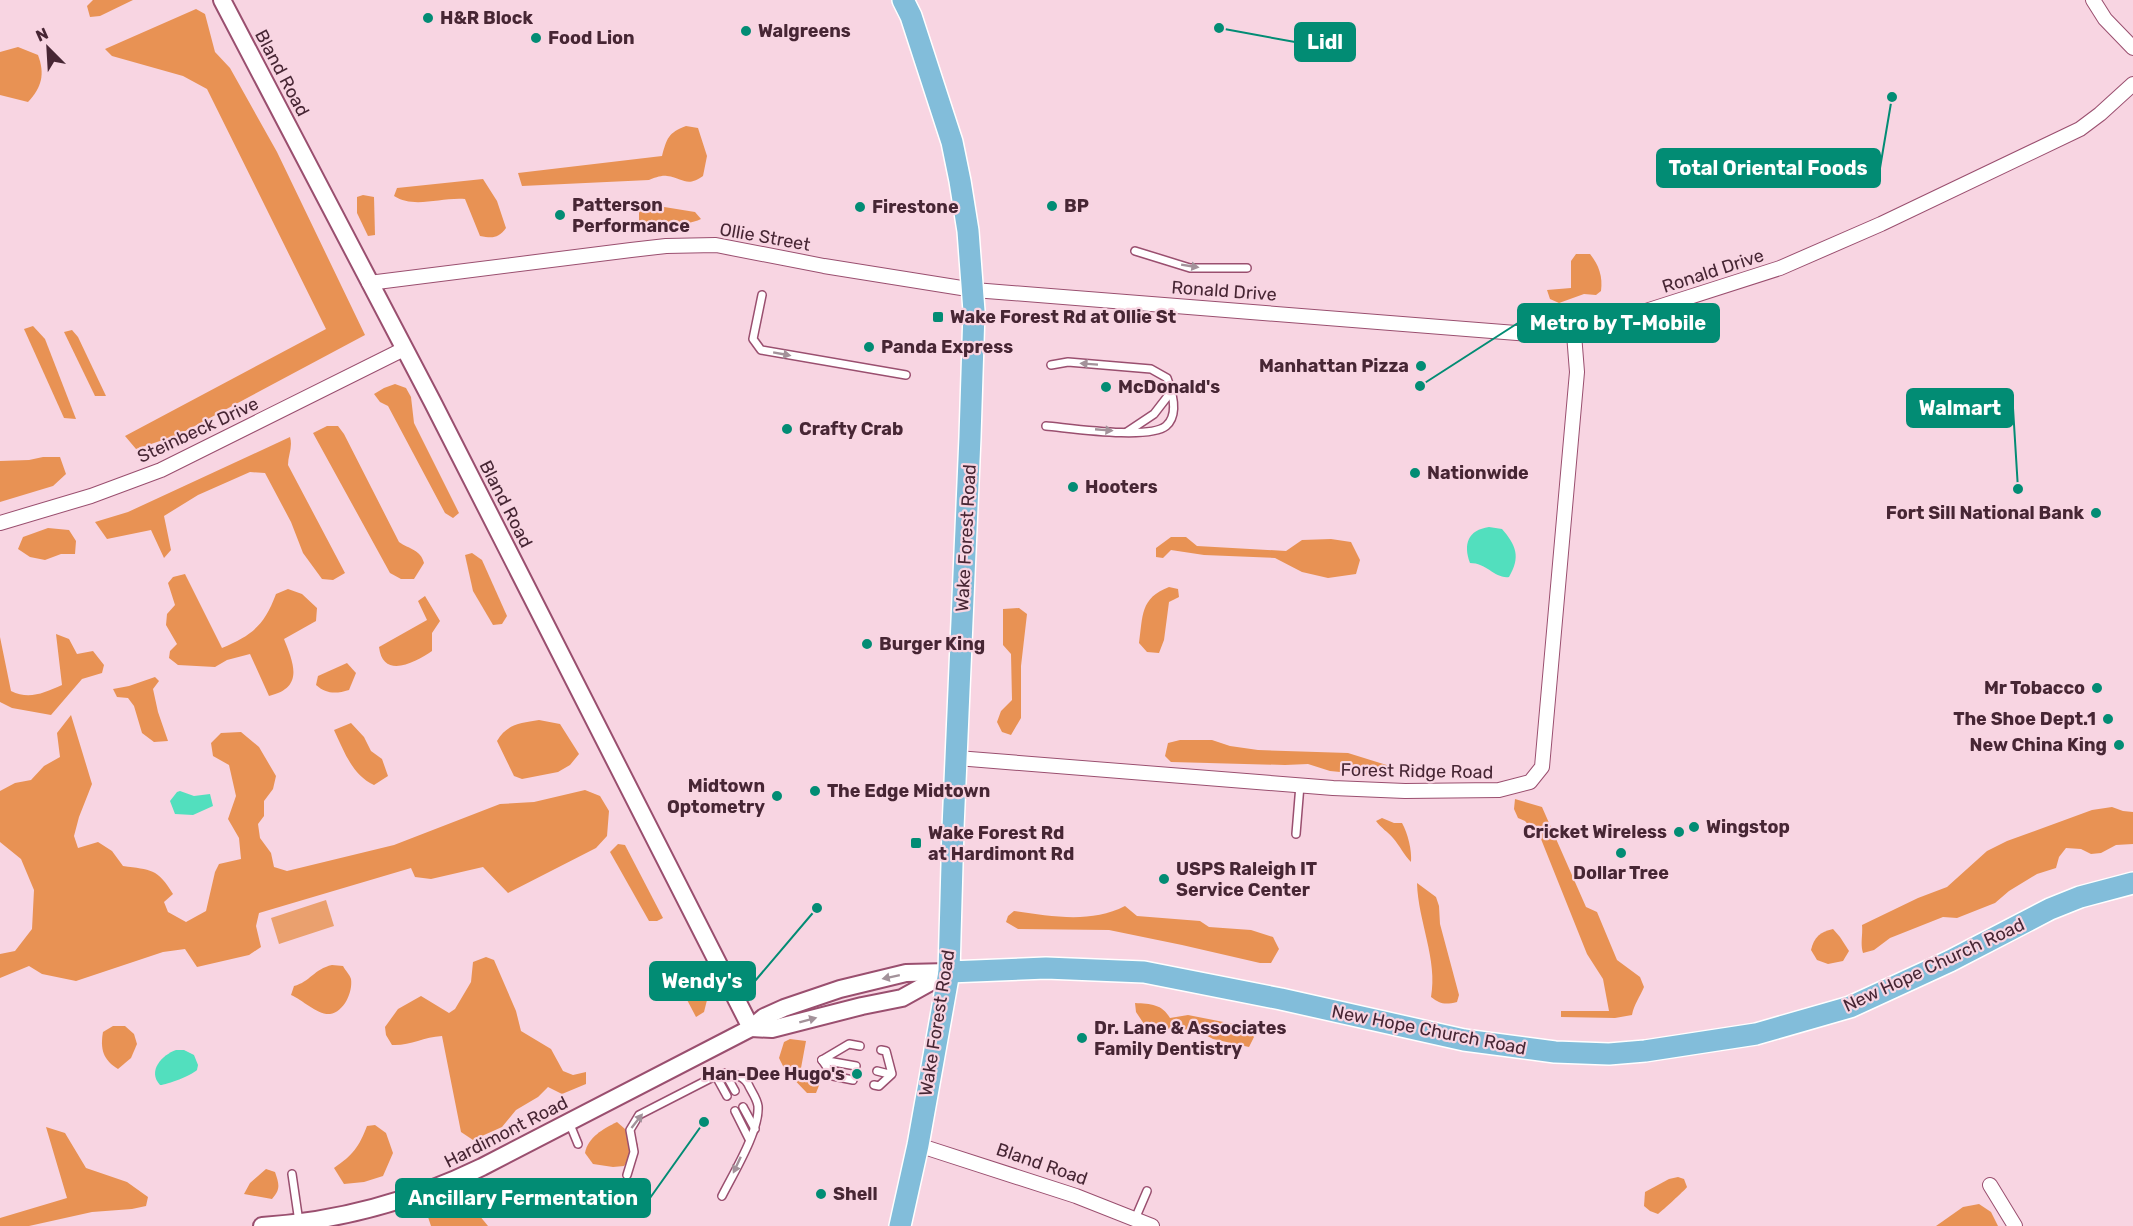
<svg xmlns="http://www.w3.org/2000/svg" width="2133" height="1226" viewBox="0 0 2133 1226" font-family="Rubik,sans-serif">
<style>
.green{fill:#eaa06e}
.forest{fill:#e89254}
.water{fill:#52dfbe}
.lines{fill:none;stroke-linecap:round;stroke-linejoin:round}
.service-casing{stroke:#9a4f6f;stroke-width:10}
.minor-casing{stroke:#9a4f6f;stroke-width:16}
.tertiary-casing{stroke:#9a4f6f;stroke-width:20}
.primary-casing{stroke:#fff;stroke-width:24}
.service{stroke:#fff;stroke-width:7}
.minor{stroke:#fff;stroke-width:14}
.tertiary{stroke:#fff;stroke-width:16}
.primary{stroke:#82bdda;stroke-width:21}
.oneway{fill:#a3929a}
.poi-dot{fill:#028c74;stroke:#f8d5e2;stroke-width:2}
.labels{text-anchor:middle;stroke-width:4.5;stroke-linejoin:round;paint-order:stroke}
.poi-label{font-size:18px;font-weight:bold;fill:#472634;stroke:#f8d5e2;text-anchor:start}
.street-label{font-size:18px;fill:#472634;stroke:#f8d5e2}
.leader{fill:none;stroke:#028c74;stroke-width:2}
.callout-dot{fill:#028c74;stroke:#f8d5e2;stroke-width:2}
.callout{fill:#028c74;stroke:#028c74;stroke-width:2}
.callout-label{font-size:20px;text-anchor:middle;font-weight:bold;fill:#fff}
</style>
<rect width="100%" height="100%" fill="#f8d5e2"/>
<!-- green -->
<polygon class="green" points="326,900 334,926 279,944 271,918"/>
<!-- forest -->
<g class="forest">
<polygon points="93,0 133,0 100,16 90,17 87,6"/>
<polygon points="196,9 205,14 215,52 230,68 277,152 365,335 178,435 136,449 125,436 326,329 207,89 183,76 112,56 105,49"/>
<path d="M18,47L38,55C45,74 42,87 28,102L0,95V52Z"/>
<path d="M686,126L698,128L707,156L703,176C686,188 684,178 667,176C662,175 654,178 649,180L522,186L518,173L662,156C667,138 668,133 686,126Z"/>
<path d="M483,179L497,201L506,228C498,239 492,238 480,236L465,199C441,197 414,209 394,196L397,188Z"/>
<polygon points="363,195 374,197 375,235 368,236 357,213 357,197"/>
<path d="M658,206L695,212L701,219C684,227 657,225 639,221V208Z"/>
<path d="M1576,254H1590C1599,265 1603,277 1601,291L1596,295L1584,294L1559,303L1550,299L1547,290L1571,288V261Z"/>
<polygon points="33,326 45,339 76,419 64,418 24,329"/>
<polygon points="72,330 78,337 106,396 95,396 64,332"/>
<polygon points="395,384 406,388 411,397 414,423 459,513 453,518 445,513 388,406 380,402 374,394 384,388"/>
<path d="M327,426H338L344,434L399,542C409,549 421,550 424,563L414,579H401L390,573L313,433Z"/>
<path d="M290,437C293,447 288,455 288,465L345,573L333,580L322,579L303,553L291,522L265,473L250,472L198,495L164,516L171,550L164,558L151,530L107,539L95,522L128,512Z"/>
<polygon points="43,457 60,457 66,474 53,486 0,502 0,461 29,460"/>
<polygon points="48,528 69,530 76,541 75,554 61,554 45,560 30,557 18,549 23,537"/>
<polygon points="1171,537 1186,537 1197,546 1286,551 1302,540 1331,539 1351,542 1360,560 1356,574 1328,578 1302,572 1275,558 1204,555 1171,550 1163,558 1156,557 1156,548"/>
<polygon points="472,553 482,560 507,616 502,624 493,625 473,591 465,555"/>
<path d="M185,574L222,648C252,635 264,626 276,594L288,589L302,594L317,608L316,621L284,639C294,664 304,688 269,696L250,654L227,660L215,667L178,665L169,658L170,651L177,644L166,625L167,614L175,605L168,583L173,577Z"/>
<path d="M1169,587L1178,589L1179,597L1169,602L1164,640L1159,653L1147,652L1139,643C1143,616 1140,598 1169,587Z"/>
<path d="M425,596L440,621L432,633V651C416,662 383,680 379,647L427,620L418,601Z"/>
<polygon points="1019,608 1027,614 1021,666 1021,718 1011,735 1002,732 997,722 1001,711 1012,700 1011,654 1003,645 1003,609"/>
<path d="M56,634L69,639L77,654L93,651L104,665L102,673L82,679L51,715L12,708L0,702V637L11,691C29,700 44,693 62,685Z"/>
<path d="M347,663L356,673L349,690C336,694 326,694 316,685L318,676Z"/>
<polygon points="155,677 159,681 153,689 158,712 168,741 154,742 142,733 134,706 128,698 117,697 113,689 129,686"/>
<path d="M71,715L92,784L79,817L74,836L78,848L98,842L112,851L123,866C151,870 157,868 173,894L164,902L168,912L186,922L206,911L215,872L219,864L241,859L239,838L228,819L236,796L229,765L213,756L211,743L221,733L241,732L259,747L276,776L273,789L264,801V816L258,824L260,838L271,853L274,867L287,871L394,845L500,804L534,802L585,790L600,796L609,811L607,836L596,848L508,893L483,867L431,879L415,877L411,868L259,913L256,926L261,947L249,955L197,967L185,949L163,952L76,981L42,974L29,966L0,978V954L15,951L32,929L34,890L21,859L0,842V791L15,783L31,780L44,766L60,757L57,733Z"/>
<path d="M539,720L560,724L579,754L570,765L558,772L522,779L514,776L497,741C507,724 520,723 539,720Z"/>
<path d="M351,723L364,737L371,751L382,759L388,776L374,785C352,775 344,751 334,730Z"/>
<polygon points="1180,740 1212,740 1230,746 1258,750 1348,753 1393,767 1390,774 1381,776 1330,771 1308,764 1285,765 1171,762 1165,756 1168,743"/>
<path d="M1515,799L1542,807L1586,907L1597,912L1617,960L1640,977L1644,987C1640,997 1634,1004 1632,1015L1615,1018L1561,1017V1011H1609L1603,979L1587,954L1541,839L1525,821L1518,818L1514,809Z"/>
<path d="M2112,807L2123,811L2133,812V844L2116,845L2101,853L2091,854L2081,849L2066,848L2059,857L2056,868L2037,874L2009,891L1995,903L1957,918L1943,917L1890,938L1874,950L1863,953C1860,943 1863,935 1862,925L1918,898L1947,887L1987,851L2007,841L2092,810Z"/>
<path d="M1382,818L1394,823H1402C1408,834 1412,850 1411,862C1404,855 1400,846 1393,838C1388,832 1381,828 1376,821Z"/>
<polygon points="618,844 625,845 663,918 657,921 649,921 610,852"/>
<path d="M1417,883L1436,897L1439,906L1440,924L1459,995L1457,1002C1445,1005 1440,1004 1431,997C1438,960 1418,921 1417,883Z"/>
<path d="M1125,906L1137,916L1200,921L1209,927L1251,930L1273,937L1279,949L1271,963H1260L1182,945L1109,930L1018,929L1006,922L1008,916L1014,911C1050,916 1090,924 1125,906Z"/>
<path d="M1833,929L1840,937L1849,951L1843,961L1828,964L1817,960L1811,950C1814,937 1820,932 1833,929Z"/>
<path d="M486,957L494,960L516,1011L521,1031L551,1049L563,1071L573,1075L586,1072V1084L562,1094L548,1087L538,1097L516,1110L502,1127L473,1140L461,1132L442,1036C423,1037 410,1046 392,1045L386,1035L385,1027L398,1009L421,996L449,1013L455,1009L471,982L473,962Z"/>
<path d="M332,965L343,966C345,970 350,975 351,979C353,992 344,1012 330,1014C317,1015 303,1000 291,995L294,986C310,982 314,969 332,965Z"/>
<polygon points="682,969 691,970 707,1000 704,1012 696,1017 673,973"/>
<path d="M1135,1003C1151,1004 1162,1004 1170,1018L1188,1015L1249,1027L1254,1037L1249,1047L1213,1039L1196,1030L1158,1028L1148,1030L1136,1012Z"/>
<path d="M113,1026H125L134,1034L137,1044L131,1058L118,1069C103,1060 100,1049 103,1032Z"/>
<polygon points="790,1039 806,1041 801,1068 820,1083 816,1093 807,1093 785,1070 779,1058 784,1042"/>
<path d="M617,1122L634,1137L638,1145L624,1166L613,1167L593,1164L585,1153C588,1137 603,1129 617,1122Z"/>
<path d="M375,1125L386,1133L393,1153L383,1176L364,1182L344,1184L334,1168C353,1155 359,1147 367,1126Z"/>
<polygon points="46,1127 65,1133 86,1168 127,1182 148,1197 146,1206 132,1209 92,1212 29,1226 0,1226 0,1218 67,1198"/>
<path d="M266,1169L275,1172C279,1184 281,1189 272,1199L244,1194L250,1183Z"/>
<path d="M1678,1177L1684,1179L1687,1187C1684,1191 1663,1210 1658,1214L1650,1211L1644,1206L1645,1192L1669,1179Z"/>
<polygon points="456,1197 470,1204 488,1226 431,1226 428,1217 439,1204"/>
<polygon points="1979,1204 1991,1212 1998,1226 1936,1226 1963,1207"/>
</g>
<!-- water -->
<g class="water">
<path d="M1489,527L1502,529C1516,545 1521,557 1509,577C1495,579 1487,563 1470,563C1463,544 1468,530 1489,527Z"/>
<polygon points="180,791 194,796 210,794 213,806 193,815 175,814 170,801 177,792"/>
<path d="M176,1050H184L194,1055L198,1065L197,1070C192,1075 167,1085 160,1085C147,1071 162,1055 176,1050Z"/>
</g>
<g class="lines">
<!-- service casing -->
<g class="service-casing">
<g id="service">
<polyline points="1135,251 1190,268 1247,268"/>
<polyline points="762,295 753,339 761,350 906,375"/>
<path d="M1046,426C1070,428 1149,440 1166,426C1179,415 1172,391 1167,378L1151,369L1068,362L1051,365"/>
<polyline points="1127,432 1154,414 1171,392"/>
<polyline points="1296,834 1300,785"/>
<polyline points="822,1060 849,1044 860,1046"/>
<polyline points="822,1060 833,1076 853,1080"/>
<polyline points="822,1060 856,1066"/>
<polyline points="877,1071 889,1074"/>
<polyline points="725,1073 735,1091"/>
<polyline points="716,1076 727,1096"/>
<polyline points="874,1085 879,1086 892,1074 886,1051 881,1050"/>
<polyline points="743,1107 755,1129"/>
<polyline points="735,1111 749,1139"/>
<polyline points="569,1122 578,1144"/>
<polyline points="292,1174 299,1222"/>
<path d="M627,1175L634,1152L630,1130L639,1115L719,1074C729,1072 743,1075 748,1084C751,1091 757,1098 758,1106C760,1130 733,1174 722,1196"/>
<polyline points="1135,1219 1147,1191"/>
</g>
</g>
<!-- minor casing -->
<g class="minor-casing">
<g id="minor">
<polyline points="2093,0 2105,19 2133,48"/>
<polyline points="369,283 631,250 666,246 716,245 824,266 974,290 1529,334 1574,334 1780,268 1881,224 2080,129 2100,114 2133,84"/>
<polyline points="0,523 91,496 161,470 404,349"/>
<polyline points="957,758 1333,788 1405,791 1499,790 1530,782 1542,767 1577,372 1574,334"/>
<polyline points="918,1145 1076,1196 1152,1226"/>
<polyline points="1990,1185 2015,1226"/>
</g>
</g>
<!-- tertiary casing -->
<g class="tertiary-casing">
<g id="tertiary">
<polyline points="222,0 432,401 751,1028"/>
<polyline points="751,1028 772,1029 862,1006 902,998 947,973"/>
<path d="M262,1226C340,1221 412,1201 482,1167L751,1028L764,1017L784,1008L840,989L906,973L949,972"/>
</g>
</g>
<!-- primary casing -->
<g class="primary-casing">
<g id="primary">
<polyline points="949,972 1046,968 1144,972 1281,999 1464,1040 1555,1052 1609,1054 1645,1051 1756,1034 1850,1007 1950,961 2050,909 2080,897 2133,883"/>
<polyline points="900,1226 918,1145 949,972 953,828 970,437 974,311 968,231 960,181 952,142 911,16 903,0"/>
</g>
</g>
<!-- service -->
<use href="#service" class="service"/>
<!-- minor -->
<use href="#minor" class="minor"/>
<!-- tertiary -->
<use href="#tertiary" class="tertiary"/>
<!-- primary -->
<use href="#primary" class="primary"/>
</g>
<!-- one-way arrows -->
<defs><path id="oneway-solid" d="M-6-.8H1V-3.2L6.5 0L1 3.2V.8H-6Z" transform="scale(1.5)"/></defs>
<g class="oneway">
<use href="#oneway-solid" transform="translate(1190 266) rotate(9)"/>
<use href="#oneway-solid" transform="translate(782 354) rotate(10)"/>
<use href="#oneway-solid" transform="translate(1089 364) rotate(-176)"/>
<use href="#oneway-solid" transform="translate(1104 430) rotate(5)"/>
<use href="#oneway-solid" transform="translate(891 977) rotate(168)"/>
<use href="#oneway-solid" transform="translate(808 1020) rotate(-15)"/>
<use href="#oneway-solid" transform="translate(637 1121) rotate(-52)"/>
<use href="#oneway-solid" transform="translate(737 1165) rotate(115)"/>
</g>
<!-- markers -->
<g class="poi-dot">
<circle cx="428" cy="18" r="6"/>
<circle cx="746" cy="31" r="6"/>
<circle cx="536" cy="38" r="6"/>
<circle cx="1052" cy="206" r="6"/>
<circle cx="860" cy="207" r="6"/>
<circle cx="560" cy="215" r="6"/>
<rect x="932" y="311" width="12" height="12" rx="3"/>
<circle cx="869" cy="347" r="6"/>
<circle cx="1421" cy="366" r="6"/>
<circle cx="1106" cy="387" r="6"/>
<circle cx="787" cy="429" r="6"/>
<circle cx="1415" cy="473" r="6"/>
<circle cx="1073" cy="487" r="6"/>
<circle cx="2096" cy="513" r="6"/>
<circle cx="867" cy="644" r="6"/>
<circle cx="2097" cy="688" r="6"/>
<circle cx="2108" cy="719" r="6"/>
<circle cx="2119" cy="745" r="6"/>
<circle cx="815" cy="791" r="6"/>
<circle cx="777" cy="796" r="6"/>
<circle cx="1694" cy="827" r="6"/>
<circle cx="1679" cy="832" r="6"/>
<rect x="910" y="837" width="12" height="12" rx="3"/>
<circle cx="1621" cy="853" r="6"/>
<circle cx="1164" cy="879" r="6"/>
<circle cx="1082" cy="1038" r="6"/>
<circle cx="857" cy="1074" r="6"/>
<circle cx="821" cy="1194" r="6"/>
</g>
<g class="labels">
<!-- poi labels -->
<g class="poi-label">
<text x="440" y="24">H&amp;R Block</text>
<text x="758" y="37">Walgreens</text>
<text x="548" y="44">Food Lion</text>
<text x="572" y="211">Patterson<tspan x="572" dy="21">Performance</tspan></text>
<text x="1064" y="212">BP</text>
<text x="872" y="213">Firestone</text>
<text x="950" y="323">Wake Forest Rd at Ollie St</text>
<text x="881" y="353">Panda Express</text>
<text x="1409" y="372" text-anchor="end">Manhattan Pizza</text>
<text x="1118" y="393">McDonald's</text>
<text x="799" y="435">Crafty Crab</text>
<text x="1427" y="479">Nationwide</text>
<text x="1085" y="493">Hooters</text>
<text x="2084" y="519" text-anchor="end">Fort Sill National Bank</text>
<text x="879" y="650">Burger King</text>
<text x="2085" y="694" text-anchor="end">Mr Tobacco</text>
<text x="2096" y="725" text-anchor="end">The Shoe Dept.1</text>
<text x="2107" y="751" text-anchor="end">New China King</text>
<text x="765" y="792" text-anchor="end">Midtown<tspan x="765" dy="21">Optometry</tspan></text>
<text x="827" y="797">The Edge Midtown</text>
<text x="1706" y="833">Wingstop</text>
<text x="1667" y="838" text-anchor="end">Cricket Wireless</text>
<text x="928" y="839">Wake Forest Rd<tspan x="928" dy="21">at Hardimont Rd</tspan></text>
<text x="1176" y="875">USPS Raleigh IT<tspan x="1176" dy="21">Service Center</tspan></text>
<text x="1621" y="879" text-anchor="middle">Dollar Tree</text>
<text x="1094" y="1034">Dr. Lane &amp; Associates<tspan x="1094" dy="21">Family Dentistry</tspan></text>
<text x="845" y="1080" text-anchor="end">Han-Dee Hugo's</text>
<text x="833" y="1200">Shell</text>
</g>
<!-- street labels -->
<g class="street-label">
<text transform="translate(282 73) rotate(62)" y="6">Bland Road</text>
<text transform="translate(765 237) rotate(10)" y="6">Ollie Street</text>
<text transform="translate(1713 271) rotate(-18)" y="6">Ronald Drive</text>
<text transform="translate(1224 291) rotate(4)" y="6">Ronald Drive</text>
<text transform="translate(198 430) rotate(-25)" y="6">Steinbeck Drive</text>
<text transform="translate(506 504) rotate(63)" y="6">Bland Road</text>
<text transform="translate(966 538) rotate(-87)" y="6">Wake Forest Road</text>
<text transform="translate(1417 771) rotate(1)" y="6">Forest Ridge Road</text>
<text transform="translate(1934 965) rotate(-25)" y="6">New Hope Church Road</text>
<text transform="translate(937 1023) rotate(-81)" y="6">Wake Forest Road</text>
<text transform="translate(1429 1030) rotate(11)" y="6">New Hope Church Road</text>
<text transform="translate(506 1132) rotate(-27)" y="6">Hardimont Road</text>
<text transform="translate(1042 1164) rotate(19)" y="6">Bland Road</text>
</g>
</g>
<!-- callouts -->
<path class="leader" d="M1219 28L1295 42M1892 97L1880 168M1420 386L1518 323M2018 489L2013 408M817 908L755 981M704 1122L650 1198"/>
<g class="callout-dot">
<circle cx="1219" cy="28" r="6"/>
<circle cx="1892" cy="97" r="6"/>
<circle cx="1420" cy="386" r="6"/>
<circle cx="2018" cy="489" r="6"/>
<circle cx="817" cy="908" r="6"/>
<circle cx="704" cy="1122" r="6"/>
</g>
<g class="callout">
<rect x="1295" y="23" width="60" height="38" rx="6"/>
<rect x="1657" y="149" width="223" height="38" rx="6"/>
<rect x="1518" y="304" width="201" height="38" rx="6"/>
<rect x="1907" y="389" width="106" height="38" rx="6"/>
<rect x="650" y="962" width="105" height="38" rx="6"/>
<rect x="396" y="1179" width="254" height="38" rx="6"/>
</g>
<g class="callout-label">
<text x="1325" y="49">Lidl</text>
<text x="1768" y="175">Total Oriental Foods</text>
<text x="1618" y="330">Metro by T-Mobile</text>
<text x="1960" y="415">Walmart</text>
<text x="702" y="988">Wendy's</text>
<text x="523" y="1205">Ancillary Fermentation</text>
</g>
<!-- north arrow -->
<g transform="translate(48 48) rotate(336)" stroke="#f8d5e2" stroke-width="4.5" paint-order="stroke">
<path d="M0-4.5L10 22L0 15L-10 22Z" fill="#472634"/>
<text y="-9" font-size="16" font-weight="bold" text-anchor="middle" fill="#472634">N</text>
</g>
</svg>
